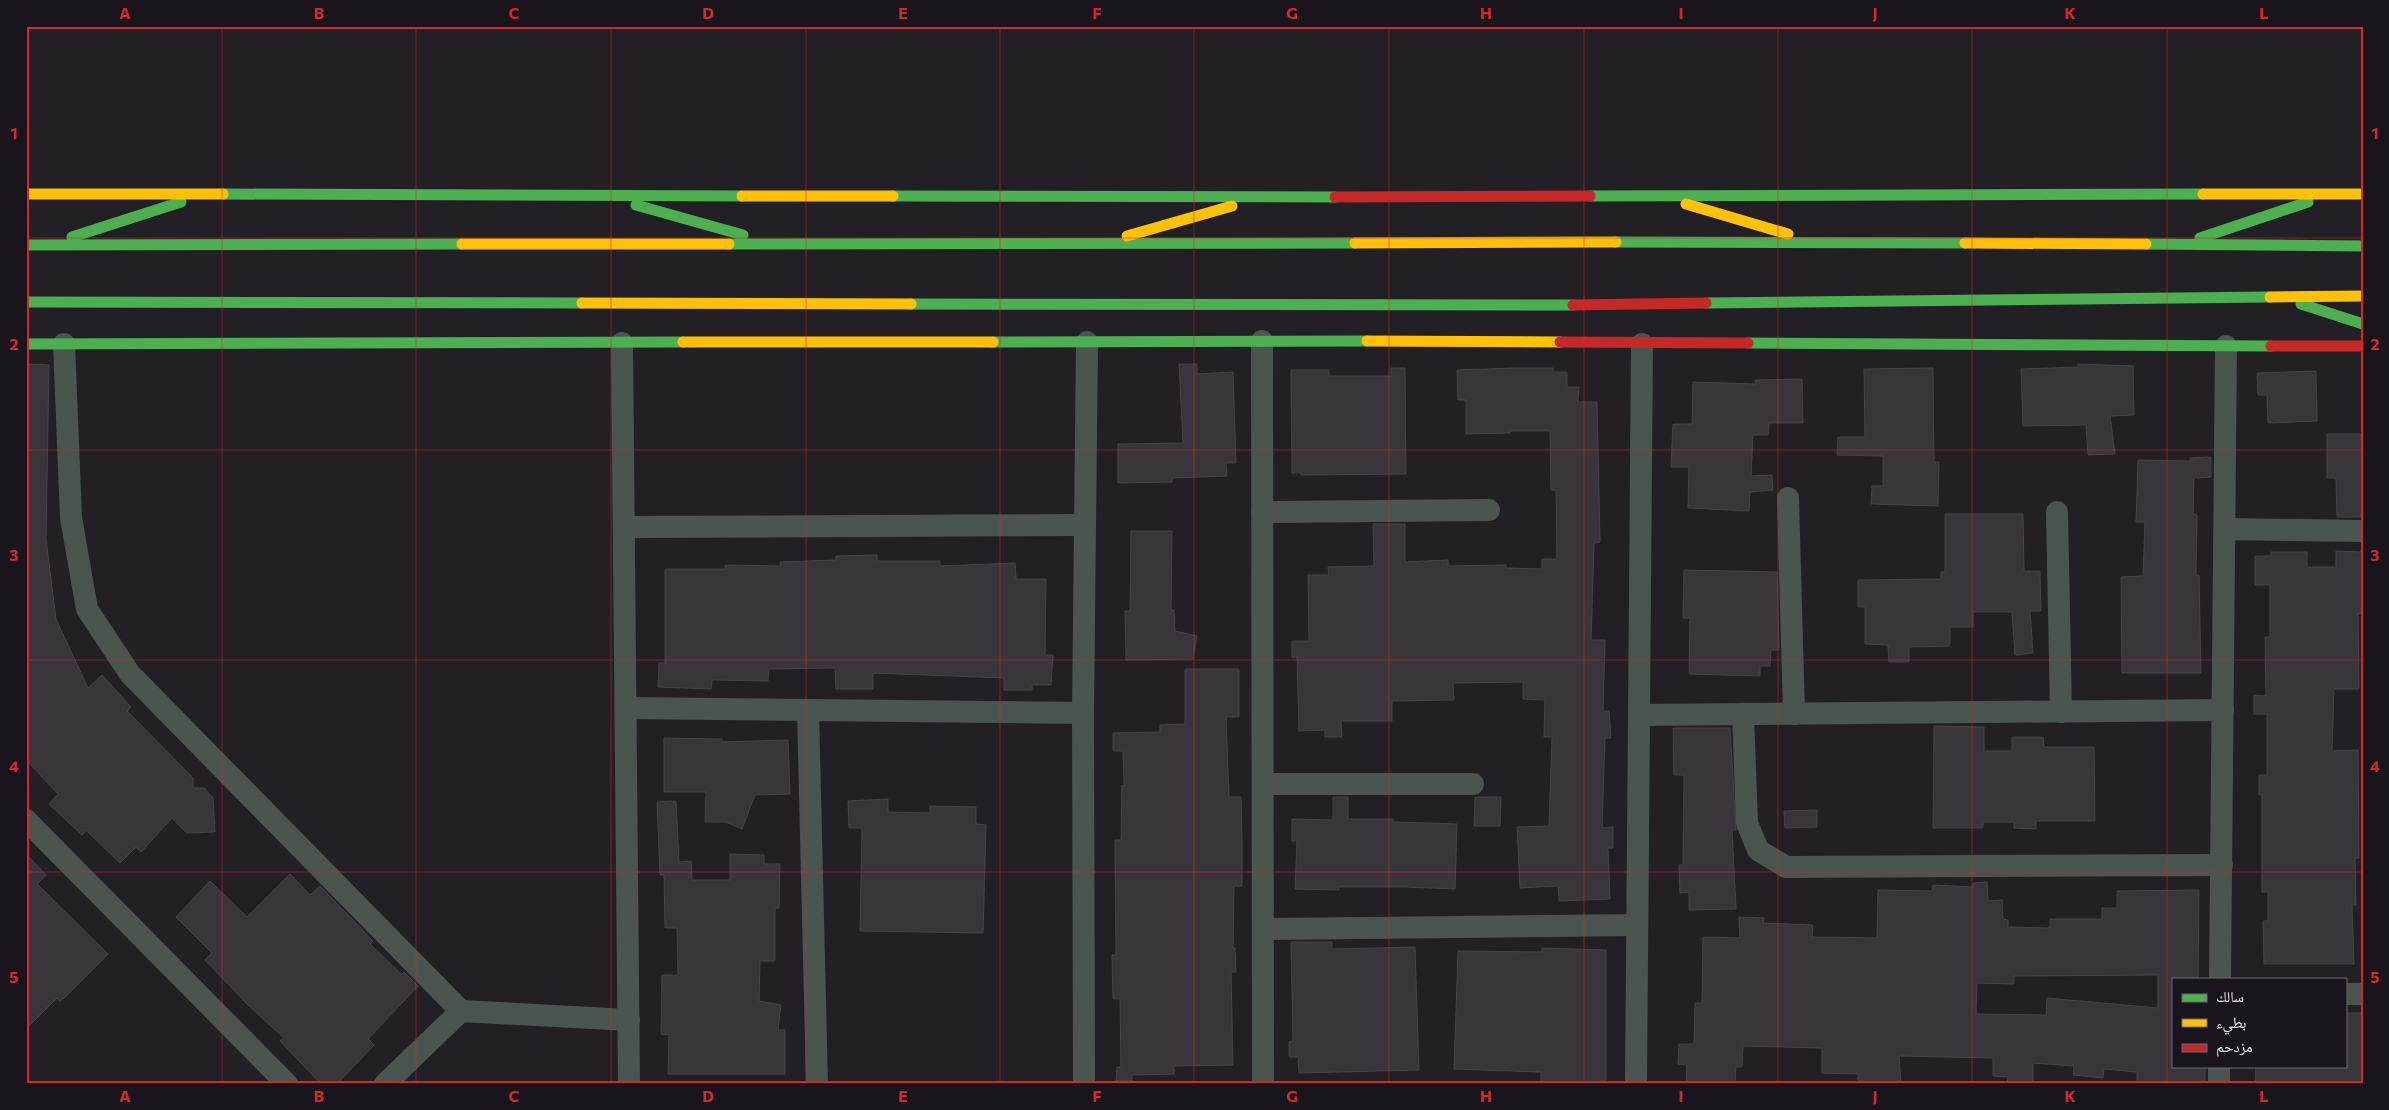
<svg xmlns="http://www.w3.org/2000/svg" width="2389" height="1110" viewBox="0 0 2389 1110" font-family="Commissioner,'Noto Naskh Arabic',sans-serif">
<style>
.building{fill:#39363b;stroke:#474549;fill-rule:evenodd}
.lines{fill:none;stroke-linecap:round;stroke-linejoin:round}
.street{stroke:#4a5550;stroke-width:22}
.fast{stroke:#4caf50;stroke-width:11}
.slow{stroke:#ffc107;stroke-width:11}
.jam{stroke:#c62828;stroke-width:11}
.grid{fill:none;stroke:#d62828;stroke-width:1;stroke-opacity:0.55}
.neatline{fill:none;stroke:#d62828;stroke-width:2}
.grid-label{font-size:16px;text-anchor:middle;font-weight:bold;fill:#d62828}
</style>
<rect width="100%" height="100%" fill="#221f25"/>
<!-- building -->
<g class="building">
<polygon points="26,364 49,365 46,539 56,619 88,688 102,675 131,707 127,711 193,778 193,788 204,788 213,798 215,832 187,833 172,818 141,852 136,847 120,863 86,830 82,835 49,804 58,794 26,760"/>
<polygon points="1179,364 1197,364 1197,374 1233,372 1236,463 1226,463 1227,476 1172,478 1172,482 1118,483 1118,444 1183,443"/>
<polygon points="2078,364 2133,366 2134,415 2110,416 2115,454 2088,455 2086,425 2023,426 2021,369 2078,367"/>
<polygon points="1391,368 1405,368 1406,474 1301,475 1301,473 1292,473 1291,370 1329,370 1329,376 1391,376"/>
<polygon points="1516,368 1553,368 1553,372 1567,372 1567,387 1579,387 1578,402 1597,402 1600,542 1594,543 1591,640 1605,640 1603,711 1609,711 1611,738 1605,738 1602,828 1613,827 1613,848 1608,848 1610,899 1559,901 1558,886 1520,888 1517,827 1549,826 1552,737 1544,737 1545,700 1523,699 1523,682 1453,683 1454,700 1392,701 1392,721 1341,721 1342,737 1325,737 1325,730 1299,731 1297,657 1292,657 1292,641 1309,641 1308,575 1329,575 1328,567 1374,566 1373,524 1405,524 1405,562 1448,560 1448,566 1506,565 1506,568 1542,569 1542,559 1557,559 1556,490 1551,490 1550,431 1510,431 1510,433 1466,434 1466,400 1458,400 1457,370"/>
<polygon points="1933,368 1934,462 1939,462 1938,506 1871,504 1872,486 1883,486 1883,456 1837,455 1838,437 1865,437 1864,369"/>
<polygon points="2316,371 2317,421 2268,423 2267,395 2258,395 2257,373"/>
<polygon points="1802,379 1803,423 1769,423 1768,435 1753,435 1751,476 1772,475 1773,490 1750,492 1749,511 1688,508 1689,467 1671,467 1673,424 1692,424 1693,382 1756,384 1755,380"/>
<polygon points="2327,434 2363,434 2363,517 2337,517 2336,478 2327,478"/>
<polygon points="2211,457 2211,477 2194,478 2193,514 2197,515 2196,575 2199,575 2201,673 2122,673 2121,577 2143,576 2145,522 2136,522 2138,460 2190,461 2190,458"/>
<polygon points="1945,514 2023,514 2024,571 2040,571 2041,611 2030,611 2033,653 2015,655 2012,612 1973,612 1973,627 1950,627 1950,646 1909,647 1909,662 1889,662 1888,645 1865,644 1865,607 1858,607 1858,580 1941,579 1941,572 1945,572"/>
<polygon points="1131,531 1172,531 1171,610 1174,610 1175,631 1197,636 1193,659 1126,660 1125,611 1130,611"/>
<polygon points="2336,551 2363,552 2363,614 2358,614 2359,689 2334,689 2332,751 2358,750 2359,858 2355,858 2356,905 2352,905 2354,964 2264,964 2263,921 2268,921 2268,892 2262,892 2262,795 2259,795 2259,775 2267,775 2267,714 2254,714 2254,695 2266,696 2265,637 2270,637 2270,585 2255,585 2255,556 2271,556 2271,552 2307,552 2307,567 2336,567"/>
<polygon points="877,555 877,561 940,561 940,566 1015,563 1016,579 1046,579 1045,655 1053,655 1051,685 1032,685 1032,690 1004,690 1004,678 873,673 873,689 836,689 835,668 769,669 768,681 712,680 711,689 658,687 659,663 665,663 665,569 725,569 725,565 781,566 780,562 836,560 836,556"/>
<polygon points="1684,570 1777,572 1779,650 1771,650 1770,666 1760,666 1760,676 1689,674 1690,618 1683,618"/>
<polygon points="1185,669 1239,669 1239,717 1226,717 1229,797 1241,797 1242,841 1242,886 1234,886 1233,948 1235,948 1236,972 1231,972 1233,1065 1174,1066 1174,1074 1132,1075 1132,1081 1116,1081 1117,1067 1121,1067 1120,999 1113,999 1112,955 1116,955 1115,840 1121,840 1122,785 1124,786 1123,751 1113,751 1113,733 1160,732 1160,725 1185,724"/>
<polygon points="1934,726 1984,727 1984,751 2012,751 2012,737 2043,737 2044,747 2094,747 2095,821 2036,821 2036,829 2014,828 2014,822 1983,822 1983,828 1933,828"/>
<polygon points="1673,728 1730,728 1736,830 1732,830 1736,909 1689,910 1689,892 1680,893 1679,865 1683,865 1684,775 1674,775"/>
<polygon points="664,738 722,739 722,742 788,740 790,794 755,795 742,829 726,822 705,822 706,792 664,792"/>
<polygon points="1333,797 1348,797 1348,819 1393,819 1393,822 1457,824 1455,889 1405,887 1339,887 1339,890 1295,889 1297,841 1292,841 1292,819 1333,820"/>
<polygon points="1475,797 1501,797 1500,826 1474,826"/>
<polygon points="888,799 888,812 930,813 930,806 976,807 976,824 986,825 983,933 860,931 862,828 849,828 848,801"/>
<polygon points="676,801 679,862 691,861 692,880 730,880 730,854 764,855 764,864 780,864 779,908 775,908 775,961 760,961 759,1001 781,1005 778,1030 785,1030 785,1074 668,1074 669,1035 661,1034 662,975 678,975 677,928 665,928 664,875 660,875 657,802"/>
<polygon points="1817,810 1817,827 1785,828 1784,811"/>
<polygon points="26,854 46,875 37,884 108,954 60,1002 57,998 26,1029"/>
<polygon points="290,874 310,895 320,886 373,941 370,944 402,975 404,972 418,986 368,1039 374,1045 337,1084 321,1084 280,1041 284,1038 248,1005 205,960 212,953 176,917 210,881 247,917"/>
<path d="M1987,882L1988,901L2002,900L2003,919L2008,920V927L2050,928V919H2102V908H2117V891L2199,890L2198,979H2173V1066H2205V1084H2137V1072L2104,1069L2103,1078L2073,1075L2074,1066L2033,1063V1084H2007L2008,1077L1993,1076V1058L1899,1056L1901,1084H1858V1074L1822,1073V1048L1743,1046L1742,1067H1736L1735,1084H1686L1687,1065L1678,1064L1679,1044H1694L1695,1003H1702L1703,937L1740,938L1739,917L1764,918L1763,923L1813,925L1812,937L1877,938L1878,890L1932,891L1933,885L1973,887V883ZM2158,975V1008L2047,998L2046,1015L1976,1014L1977,983L2014,984V976Z"/>
<polygon points="1291,942 1332,942 1332,949 1415,947 1419,1070 1299,1073 1298,1057 1289,1057 1289,1042 1293,1041"/>
<polygon points="1542,948 1606,950 1606,1082 1541,1083 1541,1072 1454,1069 1458,951 1542,952"/>
<polygon points="2345,1013 2363,1013 2363,1084 2255,1084 2256,1066 2345,1066"/>
</g>
<g class="lines">
<!-- street -->
<g class="street">
<polyline points="1262,341 1263,1084"/>
<polyline points="622,343 629,1084"/>
<polyline points="64,344 71,518 87,609 130,674 461,1011"/>
<polyline points="1788,498 1794,714"/>
<polyline points="1262,512 1489,510"/>
<polyline points="2057,512 2061,712"/>
<polyline points="624,527 1084,525"/>
<polyline points="2226,529 2363,531"/>
<polyline points="626,708 1083,713"/>
<polyline points="808,710 817,1084"/>
<polyline points="1743,714 1747,823 1758,850 1786,867 2222,865"/>
<polyline points="1639,715 2223,710"/>
<polyline points="1263,784 1473,784"/>
<polyline points="26,820 287,1084"/>
<polyline points="1263,929 1637,925"/>
<polyline points="2220,979 2226,346"/>
<polyline points="2345,994 2363,994"/>
<polyline points="385,1084 461,1011 629,1020"/>
<polyline points="1084,1084 1083,713 1087,342"/>
<polyline points="1636,1084 1642,344"/>
<polyline points="2219,1084 2219,1066"/>
</g>
<!-- fast -->
<g class="fast">
<polyline points="223,194 742,196"/>
<polyline points="893,196 1335,197"/>
<polyline points="1590,196 2203,194"/>
<polyline points="636,205 743,235"/>
<polyline points="72,237 181,202"/>
<polyline points="2200,238 2308,202"/>
<polyline points="1616,242 1965,243"/>
<polyline points="729,244 1355,243"/>
<polyline points="2146,244 2363,246"/>
<polyline points="26,245 462,244"/>
<polyline points="26,302 582,303"/>
<polyline points="1706,303 2270,297"/>
<polyline points="911,304 1573,305"/>
<polyline points="2301,304 2363,324"/>
<polyline points="993,342 1367,341"/>
<polyline points="1748,343 2271,346"/>
<polyline points="26,344 683,342"/>
</g>
<!-- slow -->
<g class="slow">
<polyline points="26,194 223,194"/>
<polyline points="2203,194 2363,194"/>
<polyline points="742,196 893,196"/>
<polyline points="1686,204 1788,234"/>
<polyline points="1127,236 1232,206"/>
<polyline points="1355,243 1616,242"/>
<polyline points="1965,243 2146,244"/>
<polyline points="462,244 729,244"/>
<polyline points="2270,297 2363,296"/>
<polyline points="582,303 911,304"/>
<polyline points="1367,341 1560,342"/>
<polyline points="683,342 993,342"/>
</g>
<!-- jam -->
<g class="jam">
<polyline points="1335,197 1590,196"/>
<polyline points="1573,305 1706,303"/>
<polyline points="1560,342 1748,343"/>
<polyline points="2271,346 2363,346"/>
</g>
</g>
<!-- grid -->
<path class="grid" d="M222,26V1084M416,26V1084M611,26V1084M806,26V1084M1000,26V1084M1194,26V1084M1389,26V1084M1584,26V1084M1778,26V1084M1972,26V1084M2167,26V1084M26,238H2363M26,450H2363M26,660H2363M26,872H2363"/>
<!-- border -->
<rect width="2389" height="1110" fill="none" stroke="#1a141d" stroke-width="55"/>
<!-- legend -->
<rect x="2172" y="978" width="175" height="90" fill="#1a141d" stroke="#706b73"/>
<rect x="2182" y="994" width="25" height="8" fill="#4caf50" stroke="#706b73"/>
<text x="2216" y="1002" font-size="15" fill="#f2eef5">سالك</text>
<rect x="2182" y="1019" width="25" height="8" fill="#ffc107" stroke="#706b73"/>
<text x="2216" y="1028" font-size="15" fill="#f2eef5">بطيء</text>
<rect x="2182" y="1044" width="25" height="8" fill="#c62828" stroke="#706b73"/>
<text x="2216" y="1052" font-size="15" fill="#f2eef5">مزدحم</text>
<rect x="28" y="28" width="2334" height="1054" class="neatline"/>
<g class="grid-label">
<text x="125" y="19">A</text>
<text x="319" y="19">B</text>
<text x="514" y="19">C</text>
<text x="708" y="19">D</text>
<text x="903" y="19">E</text>
<text x="1097" y="19">F</text>
<text x="1292" y="19">G</text>
<text x="1486" y="19">H</text>
<text x="1681" y="19">I</text>
<text x="1875" y="19">J</text>
<text x="2070" y="19">K</text>
<text x="2264" y="19">L</text>
<text x="14" y="139">1</text>
<text x="2375" y="139">1</text>
<text x="14" y="350">2</text>
<text x="2375" y="350">2</text>
<text x="14" y="561">3</text>
<text x="2375" y="561">3</text>
<text x="14" y="772">4</text>
<text x="2375" y="772">4</text>
<text x="14" y="983">5</text>
<text x="2375" y="983">5</text>
<text x="125" y="1102">A</text>
<text x="319" y="1102">B</text>
<text x="514" y="1102">C</text>
<text x="708" y="1102">D</text>
<text x="903" y="1102">E</text>
<text x="1097" y="1102">F</text>
<text x="1292" y="1102">G</text>
<text x="1486" y="1102">H</text>
<text x="1681" y="1102">I</text>
<text x="1875" y="1102">J</text>
<text x="2070" y="1102">K</text>
<text x="2264" y="1102">L</text>
</g>
</svg>
